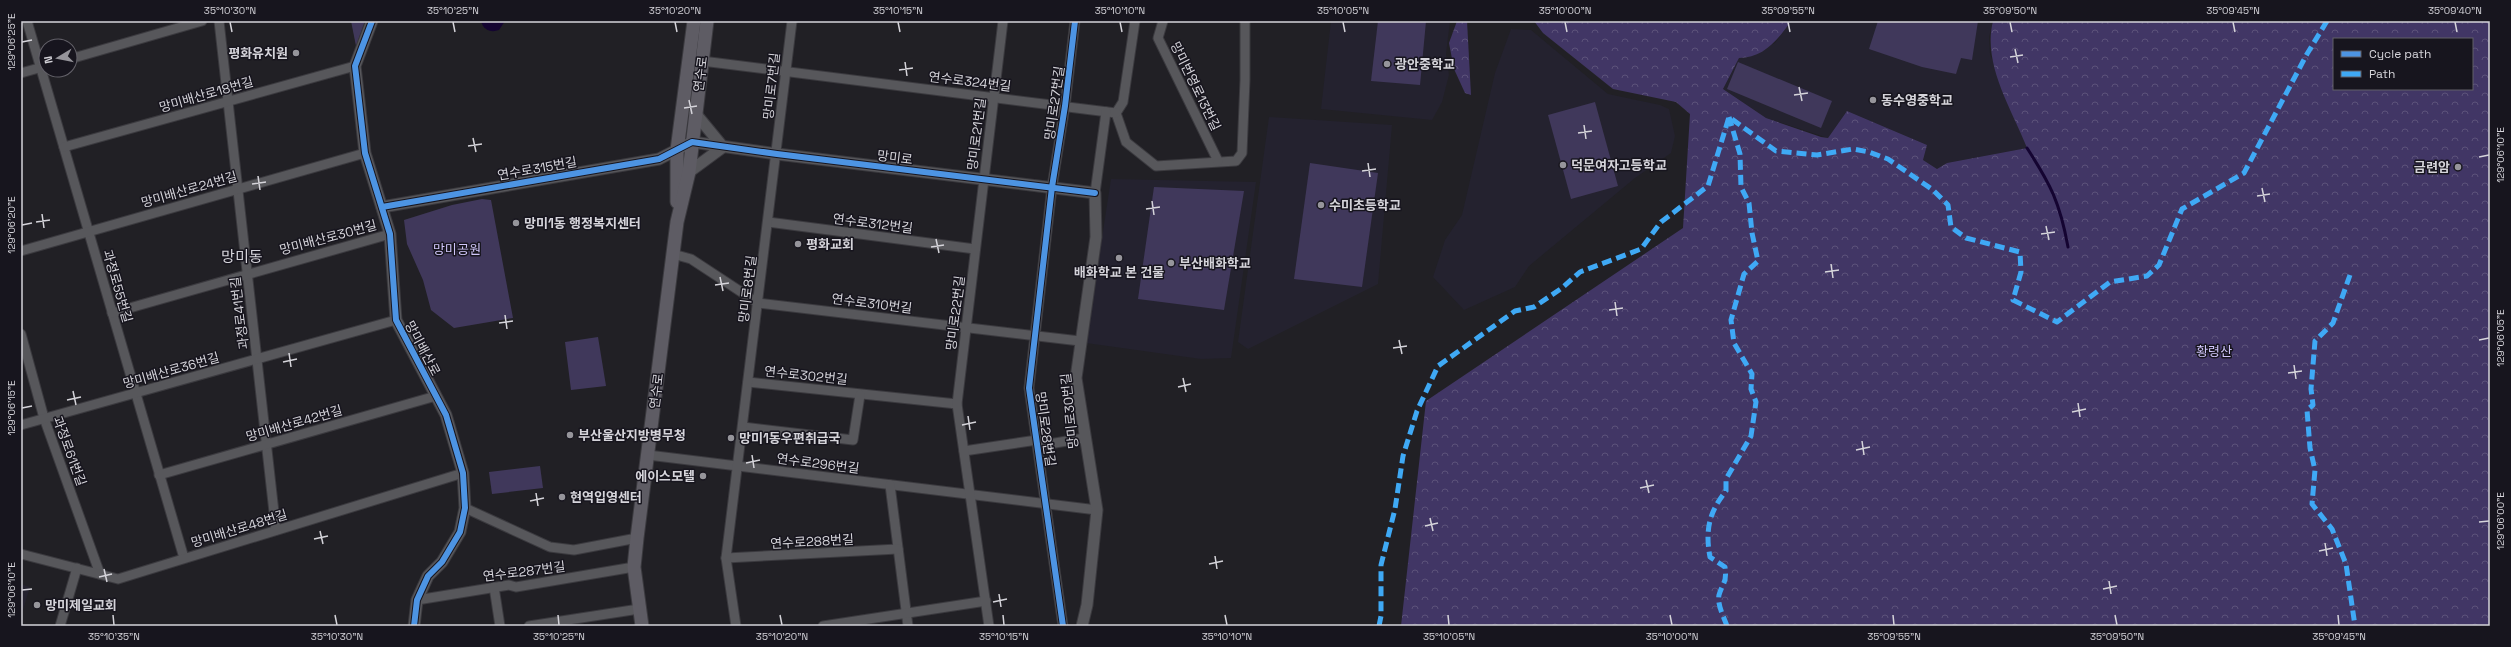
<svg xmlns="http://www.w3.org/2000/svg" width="2511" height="647" viewBox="0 0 2511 647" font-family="'Space Grotesk','Noto Sans KR',sans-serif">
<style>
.built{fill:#24222f}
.forest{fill:url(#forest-crowns);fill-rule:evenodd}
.park{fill:#40385b}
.water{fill:#140431}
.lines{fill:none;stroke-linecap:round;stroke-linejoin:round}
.stream{stroke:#140431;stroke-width:3}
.minor-casing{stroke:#3b3a3f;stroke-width:11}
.tertiary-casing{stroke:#3b3a3f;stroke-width:13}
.secondary-casing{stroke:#3b3a3f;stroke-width:15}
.minor{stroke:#57575b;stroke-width:9}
.tertiary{stroke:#57575b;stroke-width:11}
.secondary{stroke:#5e5c64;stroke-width:13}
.quiet{stroke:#3fa9f5;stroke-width:5;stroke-dasharray:10 5;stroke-linecap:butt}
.cycleway-casing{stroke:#17151e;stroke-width:8}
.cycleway{stroke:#4d94e3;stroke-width:6}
.ticks{fill:none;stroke:#d5d4da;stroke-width:1.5}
.poi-dot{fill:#96959b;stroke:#17151e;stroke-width:1.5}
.labels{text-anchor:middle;stroke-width:3;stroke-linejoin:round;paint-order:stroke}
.poi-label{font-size:13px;font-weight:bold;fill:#d5d4da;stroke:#17151e;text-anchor:start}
.street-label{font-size:13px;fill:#d5d4da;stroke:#17151e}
.park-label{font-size:13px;fill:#d0c6fa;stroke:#17151e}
.quarter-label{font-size:15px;fill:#d5d4da;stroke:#17151e}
.neatline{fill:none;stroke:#d5d4da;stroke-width:1.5}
.ticks-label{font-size:10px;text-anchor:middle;fill:#d5d4da}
</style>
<defs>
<pattern id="forest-crowns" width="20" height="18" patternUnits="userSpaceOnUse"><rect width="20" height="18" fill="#413665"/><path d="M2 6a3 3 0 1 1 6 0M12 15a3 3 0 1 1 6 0" fill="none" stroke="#5c527a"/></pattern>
</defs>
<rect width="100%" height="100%" fill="#212025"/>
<!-- built -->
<g class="built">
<polygon points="1331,21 1450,21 1446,54 1449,75 1442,102 1432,120 1321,109"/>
<polygon points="1791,21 1993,21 1989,37 1990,54 2027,148 1947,163 1937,169 1923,160 1927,145 1847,111 1828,138 1766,118 1723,89 1739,58 1775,43"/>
<polygon points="1511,29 1531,30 1608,94 1660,105 1669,109 1675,136 1671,153 1635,178 1529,266 1515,287 1464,310 1433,277 1445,240 1462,215 1495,73"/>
<polygon points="1269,117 1392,125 1378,284 1248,349 1238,342"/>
<polygon points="1111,179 1256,182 1231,358 1201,359 1086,343"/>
<polygon points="21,584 30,587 21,616"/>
</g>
<!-- forest -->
<g class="forest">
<polygon points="1457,21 1467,21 1471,95 1465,93 1454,69 1449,43"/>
<path d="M1534,21H1791C1778,40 1763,58 1739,58L1723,89L1766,118L1821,137L1828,138L1847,111L1927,145L1923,160L1937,169L1947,163L2027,148C2012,109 1982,64 1993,21H2490V626H1401L1426,401L1683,228L1690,114L1676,102L1613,89L1543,33ZM2334,39H2472V89H2334Z"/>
</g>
<!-- park -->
<g class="park">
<polygon points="351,21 365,21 356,46"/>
<polygon points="1378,21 1426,21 1420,85 1371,81"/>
<polygon points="1878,21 1978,21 1972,60 1961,58 1956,74 1922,67 1869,49"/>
<polygon points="1738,62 1832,101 1821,128 1727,89"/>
<polygon points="1595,102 1618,186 1571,199 1548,115"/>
<polygon points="1310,163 1378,173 1362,287 1294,279"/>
<polygon points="1154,187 1244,191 1224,310 1138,299"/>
<polygon points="482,199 491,200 513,318 454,328 431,310 423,280 407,244 404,220 452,205"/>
<polygon points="598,337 606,386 571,390 565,342"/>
<polygon points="540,466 543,488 492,494 489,472"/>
</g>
<!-- water -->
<path class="water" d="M481,21H505L499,30C491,33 483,30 481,21Z"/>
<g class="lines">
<!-- stream -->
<path class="stream" d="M2027,148C2051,185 2060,203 2068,247"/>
<!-- minor casing -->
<g class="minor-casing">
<g id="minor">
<polyline points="27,21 184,558"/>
<polyline points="219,21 276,530"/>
<polyline points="1135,21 1123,102 1116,113 1126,142 1156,166 1236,161 1242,153 1245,80 1245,21"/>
<polyline points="1163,21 1158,38 1218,161"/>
<polyline points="70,59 202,21"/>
<polyline points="702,61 1116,113"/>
<polyline points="21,73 46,66"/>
<polyline points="64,147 355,66"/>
<polyline points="1095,193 1106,112"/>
<polyline points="768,222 975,249"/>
<polyline points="21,251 365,153"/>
<polyline points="673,254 691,259 758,303 1080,341"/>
<polyline points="112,313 390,234"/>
<polyline points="21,334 44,418 100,574"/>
<polyline points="748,382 957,404"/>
<polyline points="21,425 396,320"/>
<polyline points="743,427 853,440 860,395"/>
<polyline points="1038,446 1084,438"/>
<polyline points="964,451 1037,440"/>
<polyline points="648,455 1097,510"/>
<polyline points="159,475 436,396"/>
<polyline points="890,485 908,626"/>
<polyline points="465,508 550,547 574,550 637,538"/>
<polyline points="21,554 118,579 463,473"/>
<polyline points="726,558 898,549"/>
<polyline points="494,587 500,626"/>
<polyline points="417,600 509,585 516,587 634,567"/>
<polyline points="60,626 77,568"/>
<polyline points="529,626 639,609"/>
<polyline points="736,626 726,558 792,21"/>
<polyline points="823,626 986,601"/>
<polyline points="989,626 957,404 1003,21"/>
<polyline points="1063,626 1029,388 1052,187 1065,106 1075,21"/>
</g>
</g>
<!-- tertiary casing -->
<g class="tertiary-casing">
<g id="tertiary">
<polyline points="372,21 355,66 365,153 390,234 396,320 446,415 463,473 465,508 460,532 442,562 428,576 417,600 414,626"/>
<polyline points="689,172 723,147 695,113"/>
<polyline points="382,207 659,159 692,142 777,154 1095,193 1096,237 1076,378 1097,510 1087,605 1082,626"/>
</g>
</g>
<!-- secondary casing -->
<g class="secondary-casing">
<g id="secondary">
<polyline points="677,202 677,150 694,21"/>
<polyline points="642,626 634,567 637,538 677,222 689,172 707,21"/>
</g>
</g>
<!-- minor -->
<use href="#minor" class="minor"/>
<!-- tertiary -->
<use href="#tertiary" class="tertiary"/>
<!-- secondary -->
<use href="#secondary" class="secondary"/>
<!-- quiet -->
<g class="quiet">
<polyline points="2350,275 2333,323 2315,341 2311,389 2313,405 2307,410 2310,448 2315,470 2312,504 2332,529 2346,564 2355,626"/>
<polyline points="1379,626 1381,616 1381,565 1395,509 1403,456 1417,411 1438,366 1515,311 1534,307 1562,288 1580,272 1641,249 1661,222 1708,186 1729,117 1776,151 1817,155 1853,149 1869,152 1888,159 1933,190 1948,205 1951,227 1966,238 2020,252 2021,272 2013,300 2057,322 2110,282 2147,276 2159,265 2182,209 2244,173 2307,54 2327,21"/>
<path d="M1727,626C1724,617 1717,605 1719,595C1723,582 1727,583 1725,567L1710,557C1705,530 1709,512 1726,491V479L1751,436L1756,402L1751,389L1752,374L1734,343L1731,320L1744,274L1758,261L1752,233L1749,203L1741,187L1740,154L1729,117"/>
</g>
<!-- cycleway casing -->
<g class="cycleway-casing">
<g id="cycleway">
<polyline points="372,21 355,66 365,153 390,234 396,320 446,415 463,473 465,508 460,532 442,562 428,576 417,600 414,626"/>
<polyline points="382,207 659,159 692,142 777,154 1095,193"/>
<polyline points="1063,626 1029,388 1052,187 1065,106 1075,21"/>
</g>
</g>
<!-- cycleway -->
<use href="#cycleway" class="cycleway"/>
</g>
<!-- ticks -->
<path class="ticks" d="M230,22L232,32M453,22L455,32M675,22L677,32M898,22L900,32M1120,22L1122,32M1343,22L1345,32M1565,22L1567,32M1788,22L1790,32M2010,22L2012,32M2233,22L2235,32M2455,22L2457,32M22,42L32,40M2015,49L2018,63M2010,57L2023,55M905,62L907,76M899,70L913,68M1799,87L1802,101M1794,95L1808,93M689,100L692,114M684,108L697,106M1584,125L1586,139M1578,133L1592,131M473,138L476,152M468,146L482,144M2479,157L2489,155M1368,163L1370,177M1362,171L1376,169M258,176L260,190M252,184L266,182M2262,188L2265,202M2257,196L2270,194M1152,201L1154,215M1146,209L1160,207M42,214L44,228M36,222L50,220M22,225L32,223M2046,226L2049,240M2041,234L2055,232M936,239L939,253M931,247L944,245M1831,264L1833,278M1825,272L1839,270M720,277L723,291M715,285L729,283M1615,302L1617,316M1609,310L1623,308M505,315L507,329M499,323L513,321M1399,340L1402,354M2479,340L2489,338M1393,348L1407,346M289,353L291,367M283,362L297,359M2294,365L2296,379M2288,373L2302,371M1183,378L1186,392M1178,387L1191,384M73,391L76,405M67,400L81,397M2078,403L2080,417M22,408L32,406M2072,412L2086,409M968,416L970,430M962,425L976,422M1862,441L1864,455M1856,450L1870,447M752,455L754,468M746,463L760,460M1646,480L1649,493M1640,488L1654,485M536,493L538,506M530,501L544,498M1430,518L1433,531M2479,522L2489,521M1425,526L1438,523M320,531L323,544M314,539L328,536M2325,543L2327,556M2319,551L2333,548M1215,556L1217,569M1209,564L1223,561M104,569L107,582M99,577L112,574M2109,581L2111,594M2103,589L2117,586M22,590L32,589M999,594L1001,607M993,602L1007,599M113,615L114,625M335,615L337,625M558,615L559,625M780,615L782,625M1003,615L1004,625M1225,615L1227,625M1448,615L1449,625M1670,615L1672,625M1893,615L1894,625M2115,615L2117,625M2338,615L2339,625"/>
<!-- markers -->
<g class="poi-dot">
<circle cx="296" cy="53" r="4"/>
<circle cx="1387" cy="64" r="4"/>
<circle cx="1873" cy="100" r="4"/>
<circle cx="1563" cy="165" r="4"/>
<circle cx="2458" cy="167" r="4"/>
<circle cx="1321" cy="205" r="4"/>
<circle cx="516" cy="223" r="4"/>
<circle cx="798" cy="244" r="4"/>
<circle cx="1119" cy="258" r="4"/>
<circle cx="1171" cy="263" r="4"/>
<circle cx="570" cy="435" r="4"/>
<circle cx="731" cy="438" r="4"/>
<circle cx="703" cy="476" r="4"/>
<circle cx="562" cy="497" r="4"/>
<circle cx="37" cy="605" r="4"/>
</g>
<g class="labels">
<!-- poi labels -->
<g class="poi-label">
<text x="288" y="58" text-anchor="end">평화유치원</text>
<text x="1395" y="69">광안중학교</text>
<text x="1881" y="105">동수영중학교</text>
<text x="1571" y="170">덕문여자고등학교</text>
<text x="2450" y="172" text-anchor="end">금련암</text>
<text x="1329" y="210">수미초등학교</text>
<text x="524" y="228">망미1동 행정복지센터</text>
<text x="806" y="249">평화교회</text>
<text x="1179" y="268">부산배화학교</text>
<text x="1119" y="277" text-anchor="middle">배화학교 본 건물</text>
<text x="578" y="440">부산울산지방병무청</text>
<text x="739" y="443">망미1동우편취급국</text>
<text x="695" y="481" text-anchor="end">에이스모텔</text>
<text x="570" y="502">현역입영센터</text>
<text x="45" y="610">망미제일교회</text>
</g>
<!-- street labels -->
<g class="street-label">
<text transform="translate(700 74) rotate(-83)" y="5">연수로</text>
<text transform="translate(970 81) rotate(7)" y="5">연수로324번길</text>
<text transform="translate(771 86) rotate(-84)" y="5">망미로7번길</text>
<text transform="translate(1196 86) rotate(64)" y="5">망미번영로13번길</text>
<text transform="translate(206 94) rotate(-16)" y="5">망미배산로18번길</text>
<text transform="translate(1054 103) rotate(-82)" y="5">망미로27번길</text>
<text transform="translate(976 134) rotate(-83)" y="5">망미로21번길</text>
<text transform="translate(895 157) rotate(7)" y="5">망미로</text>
<text transform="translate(537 168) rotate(-10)" y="5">연수로315번길</text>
<text transform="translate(189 189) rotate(-16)" y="5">망미배산로24번길</text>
<text transform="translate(873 223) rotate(7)" y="5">연수로312번길</text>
<text transform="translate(328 237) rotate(-15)" y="5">망미배산로30번길</text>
<text transform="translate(118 286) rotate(74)" y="5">과정로55번길</text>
<text transform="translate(747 289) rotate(-83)" y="5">망미로8번길</text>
<text transform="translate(872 303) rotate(7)" y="5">연수로310번길</text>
<text transform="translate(239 313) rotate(-97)" y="5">과정로41번길</text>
<text transform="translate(955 313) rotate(-83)" y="5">망미로22번길</text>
<text transform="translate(423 348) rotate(62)" y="5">망미배산로</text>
<text transform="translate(171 370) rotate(-16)" y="5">망미배산로36번길</text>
<text transform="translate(806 375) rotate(6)" y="5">연수로302번길</text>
<text transform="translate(656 391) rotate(-83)" y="5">연수로</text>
<text transform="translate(1069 411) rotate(-96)" y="5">망미로30번길</text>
<text transform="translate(294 423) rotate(-16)" y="5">망미배산로42번길</text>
<text transform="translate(1046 429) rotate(82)" y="5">망미로28번길</text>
<text transform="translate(70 451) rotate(70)" y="5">과정로61번길</text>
<text transform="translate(818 463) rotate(7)" y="5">연수로296번길</text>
<text transform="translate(239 528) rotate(-17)" y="5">망미배산로48번길</text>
<text transform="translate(812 541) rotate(-3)" y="5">연수로288번길</text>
<text transform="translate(524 571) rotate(-7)" y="5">연수로287번길</text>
</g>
<!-- park labels -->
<g class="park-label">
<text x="457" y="254">망미공원</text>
<text x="2214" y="356">황령산</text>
</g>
<!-- quarter labels -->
<g class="quarter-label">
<text x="242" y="262">망미동</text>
</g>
</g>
<!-- border -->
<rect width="2511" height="647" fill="none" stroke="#17151e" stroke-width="44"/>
<!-- legend -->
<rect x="2333" y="38" width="140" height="52" fill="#17151e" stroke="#636169"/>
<rect x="2341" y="51" width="20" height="6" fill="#4d94e3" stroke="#636169"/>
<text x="2369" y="58" font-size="12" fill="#d5d4da">Cycle path</text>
<rect x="2341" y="71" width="20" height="6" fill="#3fa9f5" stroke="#636169"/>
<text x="2369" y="78" font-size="12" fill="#d5d4da">Path</text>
<!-- north arrow -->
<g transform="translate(58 58) rotate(260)"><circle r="19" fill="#17151e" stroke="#636169"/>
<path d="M0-3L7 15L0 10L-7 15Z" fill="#96959b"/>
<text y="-6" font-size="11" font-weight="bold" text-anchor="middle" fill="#d5d4da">N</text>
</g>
<rect x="22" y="22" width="2467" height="603" class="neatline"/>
<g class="ticks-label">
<text x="230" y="14">35°10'30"N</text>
<text x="453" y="14">35°10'25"N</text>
<text x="675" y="14">35°10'20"N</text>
<text x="898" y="14">35°10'15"N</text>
<text x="1120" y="14">35°10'10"N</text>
<text x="1343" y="14">35°10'05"N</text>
<text x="1565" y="14">35°10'00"N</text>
<text x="1788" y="14">35°09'55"N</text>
<text x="2010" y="14">35°09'50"N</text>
<text x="2233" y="14">35°09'45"N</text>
<text x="2455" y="14">35°09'40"N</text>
<text transform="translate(11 42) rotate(-90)" y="4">129°06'25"E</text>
<text transform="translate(2500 155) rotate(-90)" y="4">129°06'10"E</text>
<text transform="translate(11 225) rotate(-90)" y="4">129°06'20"E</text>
<text transform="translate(2500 338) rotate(-90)" y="4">129°06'05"E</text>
<text transform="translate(11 408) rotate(-90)" y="4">129°06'15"E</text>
<text transform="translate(2500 521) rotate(-90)" y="4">129°06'00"E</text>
<text transform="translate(11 590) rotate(-90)" y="4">129°06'10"E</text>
<text x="114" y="640">35°10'35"N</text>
<text x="337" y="640">35°10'30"N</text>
<text x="559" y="640">35°10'25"N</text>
<text x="782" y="640">35°10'20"N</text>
<text x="1004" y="640">35°10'15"N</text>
<text x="1227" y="640">35°10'10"N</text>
<text x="1449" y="640">35°10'05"N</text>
<text x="1672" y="640">35°10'00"N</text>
<text x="1894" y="640">35°09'55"N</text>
<text x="2117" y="640">35°09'50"N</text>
<text x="2339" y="640">35°09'45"N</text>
</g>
</svg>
